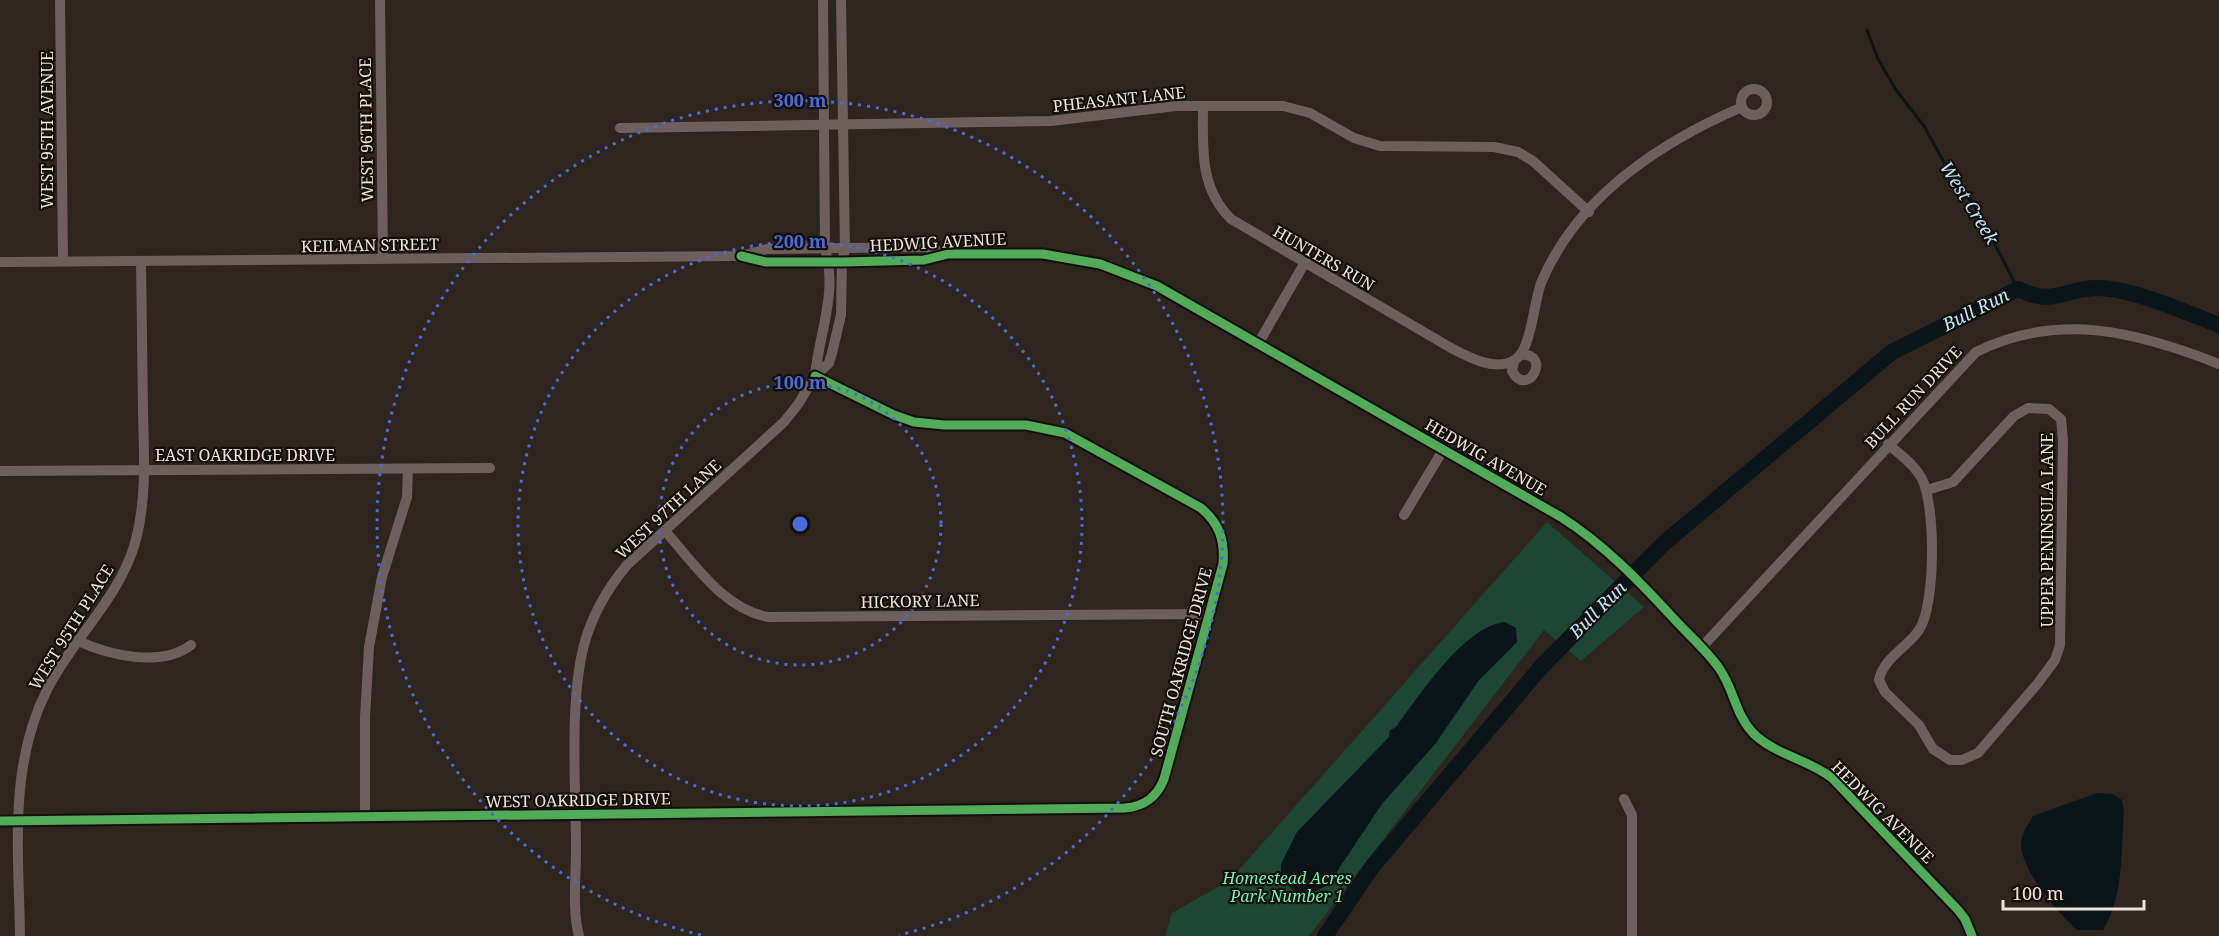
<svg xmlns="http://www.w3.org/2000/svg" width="2219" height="936" viewBox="0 0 2219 936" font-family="'Noto Serif',serif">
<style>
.green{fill:#1d4735}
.water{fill:#0a1519}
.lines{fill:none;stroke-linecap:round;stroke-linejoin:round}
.stream{stroke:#0a1519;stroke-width:3}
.river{stroke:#0a1519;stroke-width:16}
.minor{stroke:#6e5f5f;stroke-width:10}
.cycleway-casing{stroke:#150f0a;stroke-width:13}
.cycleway{stroke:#51ab58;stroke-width:9}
.ring{fill:none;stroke:#476cd9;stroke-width:3;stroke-dasharray:3 6}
.labels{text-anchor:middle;stroke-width:4.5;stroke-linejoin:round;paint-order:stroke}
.street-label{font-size:16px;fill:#ede3db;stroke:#150f0a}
.park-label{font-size:16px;font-style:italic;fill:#73f0be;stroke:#150f0a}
.water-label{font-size:18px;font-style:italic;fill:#bbe7fc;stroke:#150f0a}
.centre{fill:#476cd9;stroke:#150f0a;stroke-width:3}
.ring-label{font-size:18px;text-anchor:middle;font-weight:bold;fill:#476cd9;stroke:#150f0a;stroke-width:4.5;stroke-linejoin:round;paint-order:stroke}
</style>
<rect width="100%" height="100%" fill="#2d251e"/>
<!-- green -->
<polygon class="green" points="1547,522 1644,607 1581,661 1544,630 1309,936 1165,936 1172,913 1230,880"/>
<!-- water -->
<g class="water">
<path d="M1505,622L1516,628L1517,642L1479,680L1436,743L1382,804L1328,885L1312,893L1302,895L1294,891L1286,884L1281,875V864L1297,832L1389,737L1390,730L1396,727C1419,696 1464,626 1505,622Z"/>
<path d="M2097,793L2112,794L2122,800L2124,812C2121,851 2124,896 2103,930H2077C2059,914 2014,863 2022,837C2024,830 2029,823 2033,816Z"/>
</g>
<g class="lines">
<!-- stream -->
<polyline class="stream" points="1867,30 1878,59 1896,90 1924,126 1946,166 1974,204 2018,289"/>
<!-- river -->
<path class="river" d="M1325,936L1372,867L1542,666L1663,544L1892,352L2018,289C2053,306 2061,290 2095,288C2130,287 2185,312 2219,325"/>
<!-- minor -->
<g class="minor">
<polyline points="60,0 63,260"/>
<polyline points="380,0 383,259"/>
<circle cx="1754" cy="102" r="13"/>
<path d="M1203,106C1203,148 1199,187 1231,219L1451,348C1468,357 1497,373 1516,359C1531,349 1534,302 1541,283C1577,197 1661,142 1742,107"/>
<polyline points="620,128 1051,121 1176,106 1283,106 1310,113 1354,138 1380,146 1494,147 1518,152 1533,161 1589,212"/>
<path d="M741,256L766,262H842L924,260L948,254H1043L1100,264L1157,286L1561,517C1605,545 1641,583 1676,621C1691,637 1707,651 1719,668C1734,689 1735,714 1753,733C1775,755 1808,759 1832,778L1958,910L1965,919L1972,936"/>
<polyline points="0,262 741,256 767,249 924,247 946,253"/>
<polyline points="1258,344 1304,264"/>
<path d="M1514,361L1512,371C1528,400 1553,352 1520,355"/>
<path d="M815,376C819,333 838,293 825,249L823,0"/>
<path d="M1888,444C1899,454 1913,463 1921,477C1936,503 1936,605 1919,630C1907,648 1883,658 1879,680L1885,692L1919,725L1933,749L1950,760H1962L1978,753L2038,683L2055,660L2060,645L2063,440L2061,419L2049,409L2028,408L2014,416L1953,482L1927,490"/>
<polyline points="0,471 490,468"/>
<polyline points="1404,515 1443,450"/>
<path d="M665,531C694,563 723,609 768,617L1210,614"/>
<path d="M78,641C109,655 161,668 191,645"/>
<path d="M1701,648L1976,352C2058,311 2138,332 2219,364"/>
<polyline points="1624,799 1632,815 1632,936"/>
<polyline points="365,817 365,717 369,647 382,577 407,497 408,469"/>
<path d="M0,821L1125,808C1145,806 1157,797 1164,779L1223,564C1225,540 1219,523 1201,508L1065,433L1026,425H944L914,422L894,415L815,376"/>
<path d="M20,936C19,854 8,766 47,690C72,639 119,599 135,543C147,500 144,456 143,412C142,362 142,312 141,262"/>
<path d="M579,936C572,909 576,877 576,850C576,789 569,702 584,645C592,615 607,589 627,565L784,422L799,403L815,376L829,363L832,353L841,315L842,262L845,249L841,0"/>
</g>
<!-- cycleway casing -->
<g class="cycleway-casing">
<g id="cycleway">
<path d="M741,256L766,262H842L924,260L948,254H1043L1100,264L1157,286L1561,517C1605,545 1641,583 1676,621C1691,637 1707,651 1719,668C1734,689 1735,714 1753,733C1775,755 1808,759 1832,778L1958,910L1965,919L1972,936"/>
<path d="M0,821L1125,808C1145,806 1157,797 1164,779L1223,564C1225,540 1219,523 1201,508L1065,433L1026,425H944L914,422L894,415L815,376"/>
</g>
</g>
<!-- cycleway -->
<use href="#cycleway" class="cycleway"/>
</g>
<!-- distance rings -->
<g class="ring">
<circle cx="800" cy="524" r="141"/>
<circle cx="800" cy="524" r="282"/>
<path d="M701 935A423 423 0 1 1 899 935"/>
</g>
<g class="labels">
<!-- street labels -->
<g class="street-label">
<text transform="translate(1119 99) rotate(-6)" y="6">PHEASANT LANE</text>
<text transform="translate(47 130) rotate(-90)" y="6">WEST 95TH AVENUE</text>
<text transform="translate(366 130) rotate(-91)" y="6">WEST 96TH PLACE</text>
<text transform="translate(938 242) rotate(-3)" y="6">HEDWIG AVENUE</text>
<text transform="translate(370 245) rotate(-1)" y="6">KEILMAN STREET</text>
<text transform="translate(1324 258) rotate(30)" y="6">HUNTERS RUN</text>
<text transform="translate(1913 397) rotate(-47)" y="6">BULL RUN DRIVE</text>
<text x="245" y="461">EAST OAKRIDGE DRIVE</text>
<text transform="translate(1486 457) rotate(30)" y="6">HEDWIG AVENUE</text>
<text transform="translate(668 509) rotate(-43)" y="6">WEST 97TH LANE</text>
<text transform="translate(2047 530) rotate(-90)" y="6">UPPER PENINSULA LANE</text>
<text transform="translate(920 601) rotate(-1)" y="6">HICKORY LANE</text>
<text transform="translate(71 627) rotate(-58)" y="6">WEST 95TH PLACE</text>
<text transform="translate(1181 662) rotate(-75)" y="6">SOUTH OAKRIDGE DRIVE</text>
<text transform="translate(578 800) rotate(-1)" y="6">WEST OAKRIDGE DRIVE</text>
<text transform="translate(1883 812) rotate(45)" y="6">HEDWIG AVENUE</text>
</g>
<!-- park labels -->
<g class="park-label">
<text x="1287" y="884">Homestead Acres<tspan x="1287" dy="18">Park Number 1</tspan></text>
</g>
<!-- water labels -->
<g class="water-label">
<text transform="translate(1969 203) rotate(58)" y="6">West Creek</text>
<text transform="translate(1976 310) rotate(-27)" y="6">Bull Run</text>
<text transform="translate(1598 610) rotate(-45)" y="6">Bull Run</text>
</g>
</g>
<circle cx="800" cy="524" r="9" class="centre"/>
<g class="ring-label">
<text x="800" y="107">300 m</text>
<text x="800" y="248">200 m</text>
<text x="800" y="389">100 m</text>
</g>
<!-- scale -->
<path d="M2003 900v9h141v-9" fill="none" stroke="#ede3db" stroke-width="3"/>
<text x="2012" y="900" font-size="18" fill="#ede3db" stroke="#150f0a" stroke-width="4.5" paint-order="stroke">100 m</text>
</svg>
